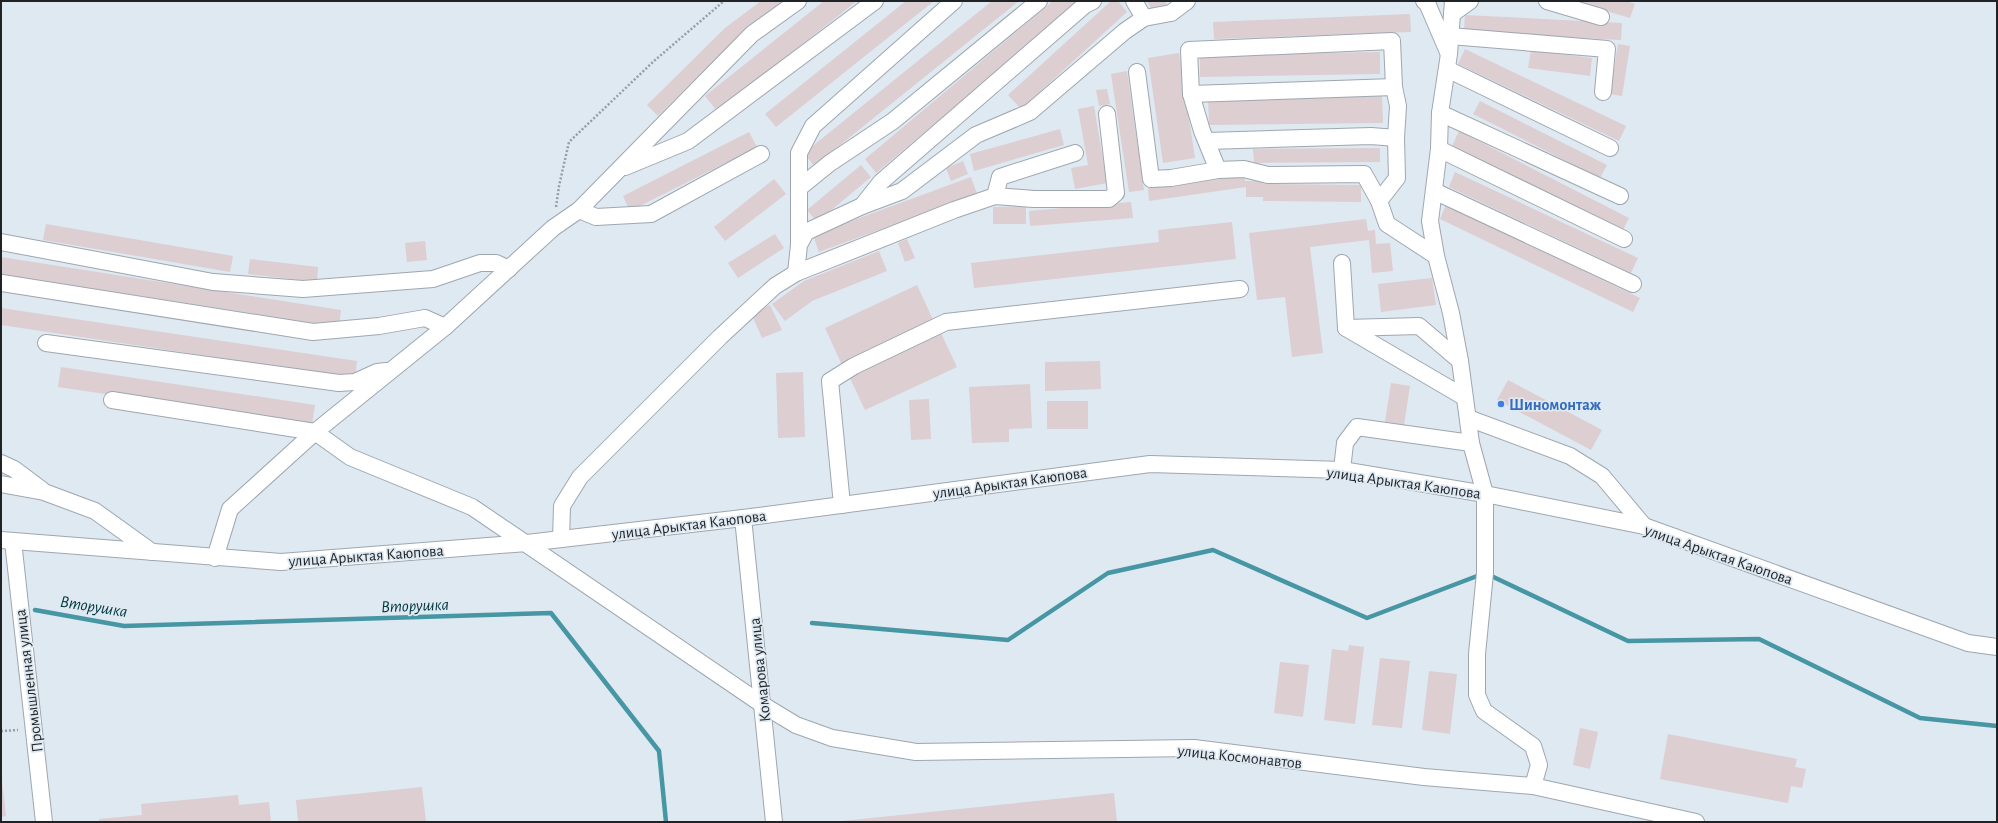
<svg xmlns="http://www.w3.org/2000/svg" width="1998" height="823" viewBox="0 0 1998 823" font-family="'Alegreya Sans',sans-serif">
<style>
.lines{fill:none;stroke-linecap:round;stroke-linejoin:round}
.stream{stroke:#4696a3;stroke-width:4.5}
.building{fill:#dcced1}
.minor-casing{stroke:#9ea7b0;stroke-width:18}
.path{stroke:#969ea4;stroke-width:2.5;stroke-dasharray:2 2;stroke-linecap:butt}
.minor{stroke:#fff;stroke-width:16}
.shop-dot{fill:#3f7fe0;stroke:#dfe9f2;stroke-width:1.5}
.labels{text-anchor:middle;stroke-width:3.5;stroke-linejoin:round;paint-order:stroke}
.shop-label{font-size:16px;font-weight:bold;fill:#366cbe;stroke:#dfe9f2;text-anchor:start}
.street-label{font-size:16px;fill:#1f2326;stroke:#dfe9f2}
.water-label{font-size:17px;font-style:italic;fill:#00383f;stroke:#dfe9f2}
</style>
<rect width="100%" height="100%" fill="#dfe9f2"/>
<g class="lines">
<!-- stream -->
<g class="stream">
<polyline points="35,610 124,626 551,613 659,751 666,822"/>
<polyline points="812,623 1008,640 1108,573 1213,550 1367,618 1485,573 1628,641 1759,639 1920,718 1997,726"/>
</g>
</g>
<!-- building -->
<g class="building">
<polygon points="761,1 785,1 736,39 658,116 647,105 725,28"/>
<polygon points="824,1 857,1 717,111 705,96"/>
<polygon points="906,1 934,1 776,127 765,114"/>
<polygon points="992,1 1019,1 814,166 804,153"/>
<polygon points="1053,1 1081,1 876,173 865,159"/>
<polygon points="1111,1 1118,1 1127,12 1021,109 1008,95"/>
<polygon points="1147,1 1165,1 1167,4 1153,12"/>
<polygon points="1573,1 1626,1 1635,4 1630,18"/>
<polygon points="1410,14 1411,32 1214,39 1213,22"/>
<polygon points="1465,15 1622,23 1621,40 1464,32"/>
<polygon points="1618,44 1630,46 1622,96 1610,94"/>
<polygon points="1465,49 1626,126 1619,141 1458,64"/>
<polygon points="1531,50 1592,58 1590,76 1528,68"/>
<polygon points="1380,52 1380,74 1200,77 1200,55"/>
<polygon points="1179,53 1195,158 1163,163 1148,58"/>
<polygon points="1127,71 1144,190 1129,192 1111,74"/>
<polygon points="1107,89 1110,104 1099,106 1096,90"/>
<polygon points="1382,95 1383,123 1209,125 1208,97"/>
<polygon points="1480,101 1607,165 1600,178 1473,114"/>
<polygon points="1094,106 1107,183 1075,189 1071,168 1088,165 1078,109"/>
<polygon points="1060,129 1064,145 974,171 970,154"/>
<polygon points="1459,131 1629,218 1622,232 1452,146"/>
<polygon points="749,132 757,147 630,211 623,196"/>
<polygon points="1380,148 1380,162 1254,163 1253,149"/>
<polygon points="963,161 968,174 951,181 946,168"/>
<polygon points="861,165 871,177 817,222 807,210"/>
<polygon points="1455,172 1638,258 1631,273 1449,187"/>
<polygon points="1244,174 1245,181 1264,181 1263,184 1361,185 1361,202 1263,201 1263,197 1246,197 1246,187 1149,201 1148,188"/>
<polygon points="971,177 977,194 819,252 813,235"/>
<polygon points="774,179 786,194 725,241 714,227"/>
<polygon points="1131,202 1133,218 1030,226 1029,211"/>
<polygon points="1446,205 1640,298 1633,312 1440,219"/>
<polygon points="1026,206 1026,224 993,224 993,207"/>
<polygon points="1366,219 1368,231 1375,230 1376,244 1390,243 1393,271 1372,273 1369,240 1310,247 1323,353 1292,357 1285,297 1257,300 1249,233"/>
<polygon points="1232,222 1236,259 974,288 971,263 1159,242 1158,230"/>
<polygon points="46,224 233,256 230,272 43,240"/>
<polygon points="775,234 784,248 738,278 728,263"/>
<polygon points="907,239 915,258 905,262 898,243"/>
<polygon points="425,241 427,260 407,262 405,243"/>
<polygon points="879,251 887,271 812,301 785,321 772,304 804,281"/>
<polygon points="1,257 341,310 339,327 1,274"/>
<polygon points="250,259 318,267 317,282 248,274"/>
<polygon points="1432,278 1436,305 1381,312 1378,284"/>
<polygon points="917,285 934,322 842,365 825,328"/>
<polygon points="770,305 782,330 762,338 751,313"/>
<polygon points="1,308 357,361 355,378 1,325"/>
<polygon points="940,331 957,367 865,410 848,374"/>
<polygon points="1100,361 1101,389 1045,391 1045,362"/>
<polygon points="61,367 315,405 312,425 58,387"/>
<polygon points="803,372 805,437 778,438 776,373"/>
<polygon points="1508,380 1602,430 1591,450 1497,400"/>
<polygon points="1391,383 1410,386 1404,425 1385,422"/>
<polygon points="1030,384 1032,428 1009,429 1009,442 972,443 969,387"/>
<polygon points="929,399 931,439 911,440 909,400"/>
<rect x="1047" y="401" width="41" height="28"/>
<polygon points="1349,645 1364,647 1355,724 1324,720 1332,649 1348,651"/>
<polygon points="1380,658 1410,661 1402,728 1372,725"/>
<polygon points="1280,662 1309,665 1303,717 1274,713"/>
<polygon points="1429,671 1457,674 1450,734 1422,730"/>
<polygon points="1580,728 1598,732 1590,769 1573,765"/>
<polygon points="1668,734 1797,759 1795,767 1806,769 1802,788 1791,786 1788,803 1660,779"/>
<polygon points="1,772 6,816 1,817"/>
<polygon points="422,787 426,822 298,822 296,800"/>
<polygon points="1114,793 1117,822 842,822 842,821"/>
<polygon points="238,795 239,805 269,802 271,822 99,822 99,819 142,815 141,804"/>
</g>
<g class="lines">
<!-- minor casing -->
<g class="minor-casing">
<g id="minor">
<polyline points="1134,1 1144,18"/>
<polyline points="1424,1 1427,3 1448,52"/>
<polyline points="1453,1 1449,54 1440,113 1439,149 1430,221 1436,256 1451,313 1460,361 1471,443 1485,494 1485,573 1477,654 1477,695 1484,711 1533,746 1539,765 1533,786"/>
<polyline points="1547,1 1601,17"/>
<polyline points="1452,14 1470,1"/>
<polyline points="1450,36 1607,49 1603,92"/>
<polyline points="1447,69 1610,148"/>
<polyline points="1137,72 1151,179 1171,178 1218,170 1244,169 1268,175 1364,174 1379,201 1387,224 1436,256"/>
<polyline points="1191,94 1394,87"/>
<polyline points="1440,113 1620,196"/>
<polyline points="1207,141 1371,136 1396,138"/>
<polyline points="1439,149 1624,239"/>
<polyline points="625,167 688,141 875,1"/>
<polyline points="1218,170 1202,131 1191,94 1189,50 1392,41 1394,87 1398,106 1396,138 1397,178 1379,201"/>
<polyline points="799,188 830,163 893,121 1039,1"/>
<polyline points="1434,191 1633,284"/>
<polyline points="995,196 1000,177 1075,153"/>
<polyline points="862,206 881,182 1085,5 1093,1"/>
<polyline points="579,210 596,217 651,214 761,154"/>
<polyline points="1,242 213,282 303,289 433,279 480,263 496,263 509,269"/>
<polyline points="799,244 799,153 813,126 954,1"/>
<polyline points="1342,263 1346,328 1464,397"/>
<polyline points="796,273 799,245 806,232 862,206 902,191 976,135 1030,112 1125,31 1144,18 1171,13 1187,1"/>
<polyline points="2,283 313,332 379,326 425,318 445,327"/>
<polyline points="1346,328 1419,326 1460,361"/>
<polyline points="46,343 339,383 355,382 377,372 386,371"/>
<polyline points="112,400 315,432 350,457 472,507 763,705 796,725 832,738 916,752 1194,748 1424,777 1533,786 1696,822"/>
<polyline points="1468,418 1570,456 1602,476 1644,526"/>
<polyline points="1,463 14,469 42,490"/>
<polyline points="1342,470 1345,443 1357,427 1471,443"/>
<polyline points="1,484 44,492 95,511 152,552"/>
<polyline points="842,505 830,381 854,366 946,322 1240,289"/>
<polyline points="743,518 774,822"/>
<polyline points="561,539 562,506 580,477 720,337 775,286 796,273 954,210 995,196 1034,199 1109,199 1116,193 1107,114"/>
<polyline points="1,540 281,562 527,543 743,518 1150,464 1342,470 1485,494 1644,526 1968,643 1997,647"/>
<polyline points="13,541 44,822"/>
<polyline points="215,558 230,509 315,432 445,327 553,228 579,210 752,34 798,1"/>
</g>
</g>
<!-- path -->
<g class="path">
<polyline points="556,207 559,186 569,142 654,61 724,1"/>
<polyline points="1,731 18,730"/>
</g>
<!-- minor -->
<use href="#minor" class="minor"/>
</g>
<!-- markers -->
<circle class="shop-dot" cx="1501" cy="404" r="4"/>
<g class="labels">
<!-- shop labels -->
<g class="shop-label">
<text x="1509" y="410">Шиномонтаж</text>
</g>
<!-- street labels -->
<g class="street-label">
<text transform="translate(1010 482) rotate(-8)" y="6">улица Арыктая Каюпова</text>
<text transform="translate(1404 482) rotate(8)" y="6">улица Арыктая Каюпова</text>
<text transform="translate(689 524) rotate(-7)" y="6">улица Арыктая Каюпова</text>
<text transform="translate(1719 554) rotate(19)" y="6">улица Арыктая Каюпова</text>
<text transform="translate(366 555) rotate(-4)" y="6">улица Арыктая Каюпова</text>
<text transform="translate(759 670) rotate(-96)" y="6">Комарова улица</text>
<text transform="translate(28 681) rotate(-97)" y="6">Промышленная улица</text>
<text transform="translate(1240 756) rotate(6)" y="6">улица Космонавтов</text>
</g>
<!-- water labels -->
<g class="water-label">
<text transform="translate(415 605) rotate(-2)" y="6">Вторушка</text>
<text transform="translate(94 606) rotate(9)" y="6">Вторушка</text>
</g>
</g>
<!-- border -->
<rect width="1998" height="823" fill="none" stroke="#1f2326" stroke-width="4"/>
</svg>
